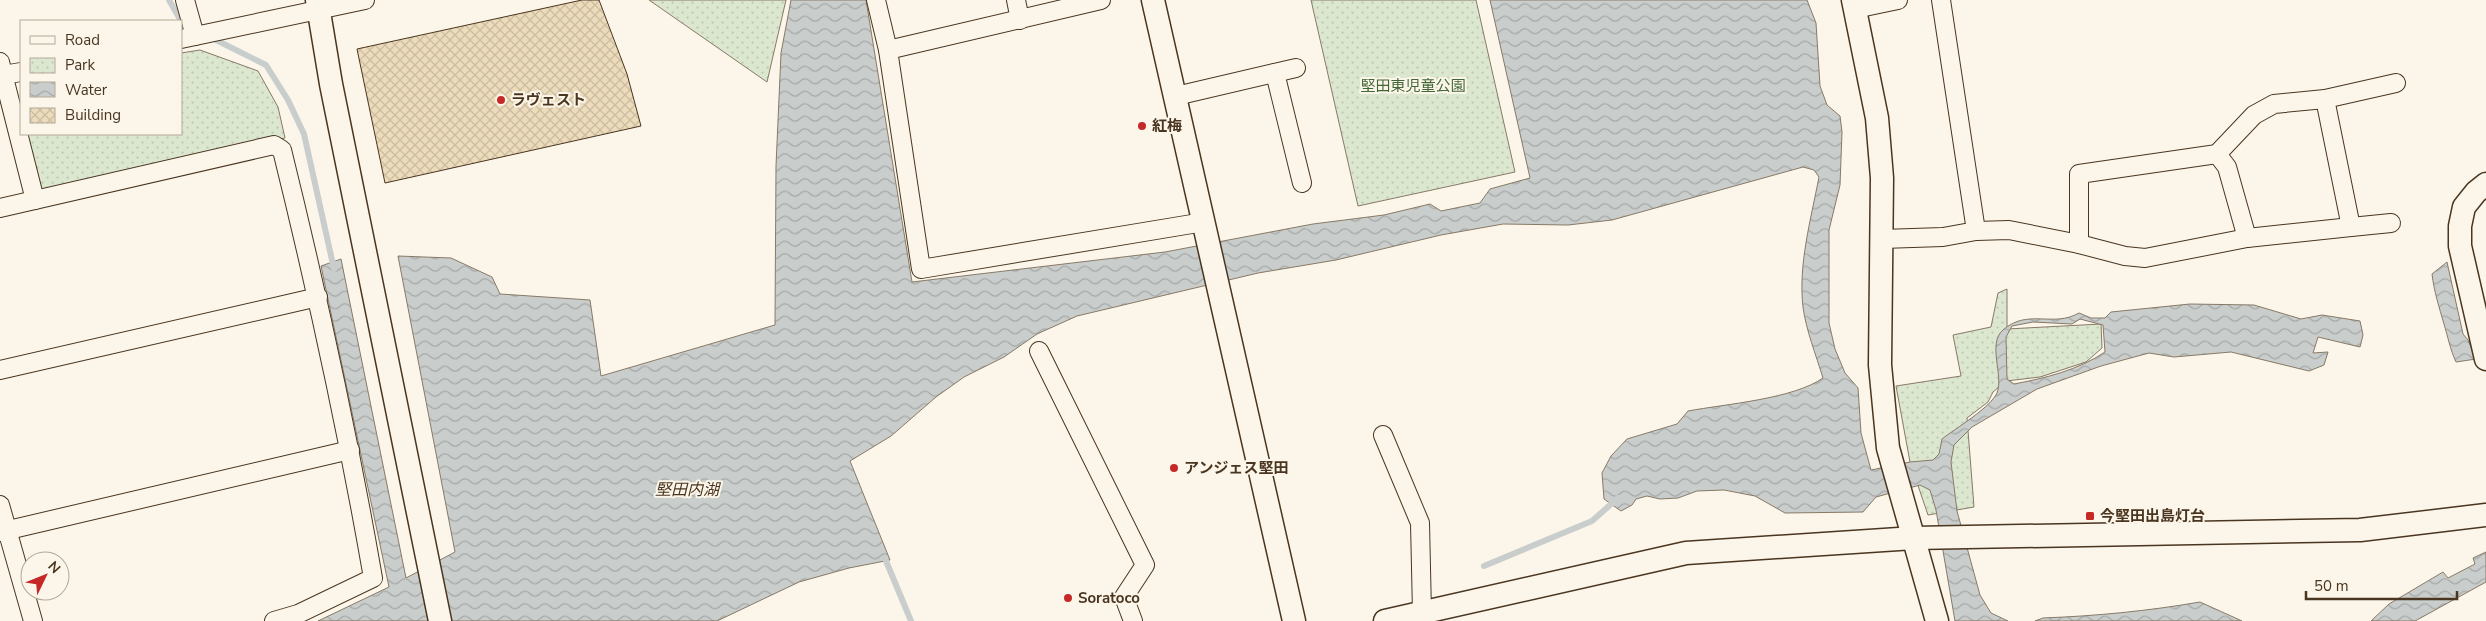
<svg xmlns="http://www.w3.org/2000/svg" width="2486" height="621" viewBox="0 0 2486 621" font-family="'Nunito Sans','Noto Sans JP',sans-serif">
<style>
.park{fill:url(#park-dots);stroke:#887966}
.water{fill:url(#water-waves);stroke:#887966;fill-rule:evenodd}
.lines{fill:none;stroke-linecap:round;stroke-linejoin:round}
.stream{stroke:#c9cecd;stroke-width:6}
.building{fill:url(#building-cross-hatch);stroke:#4a3520}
.minor-casing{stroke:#4a3520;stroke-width:20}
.tertiary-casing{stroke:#4a3520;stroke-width:25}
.minor{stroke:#fbf6e9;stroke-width:18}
.tertiary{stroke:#fbf6e9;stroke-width:22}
.poi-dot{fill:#c62828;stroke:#fbf6e9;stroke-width:2}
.labels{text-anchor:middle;stroke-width:4;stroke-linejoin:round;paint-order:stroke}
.park-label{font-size:15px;fill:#436837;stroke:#fbf6e9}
.poi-label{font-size:15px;font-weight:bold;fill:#4a3520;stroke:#fbf6e9;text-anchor:start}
.water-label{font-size:16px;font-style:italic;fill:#4a3520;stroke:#fbf6e9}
</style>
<defs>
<pattern id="park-dots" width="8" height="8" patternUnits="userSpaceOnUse" patternTransform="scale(1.25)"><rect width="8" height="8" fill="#dce7d0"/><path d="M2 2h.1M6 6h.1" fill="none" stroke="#bec7b2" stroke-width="1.8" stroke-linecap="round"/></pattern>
<pattern id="water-waves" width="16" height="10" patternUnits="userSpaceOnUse" patternTransform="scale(1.25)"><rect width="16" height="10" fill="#c9cecd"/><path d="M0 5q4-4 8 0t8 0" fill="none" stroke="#a5a8a6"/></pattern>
<pattern id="building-cross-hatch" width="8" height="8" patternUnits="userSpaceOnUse" patternTransform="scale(1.25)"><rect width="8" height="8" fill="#ecdcbc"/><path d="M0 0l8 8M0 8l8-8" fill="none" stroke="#ccbda1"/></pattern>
</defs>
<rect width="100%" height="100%" fill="#fbf6e9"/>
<!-- park -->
<g class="park">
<polygon points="649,0 786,0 767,82"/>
<polygon points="1311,0 1476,0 1515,172 1358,206"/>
<polygon points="200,50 258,71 278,107 285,138 40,190 26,134 181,134 181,53"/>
<polygon points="2007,289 2007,329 2101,324 2102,348 2086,362 2040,377 2006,381 1993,392 1988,402 1967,418 1974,507 1928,515 1910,462 1896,386 1961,376 1953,335 1991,327 1998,293"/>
</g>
<!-- water -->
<g class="water">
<path d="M791,0H866L912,282L1165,252L1313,224L1384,215L1430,204L1441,211L1480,203L1490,189L1530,178L1490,0H1807L1816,23L1820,86L1827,105L1840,116L1842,132L1840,185L1829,230V323L1835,349L1845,373L1858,388L1861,433L1871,470L1910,462L1933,460L1939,454L1942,439C1956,428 1990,408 1997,393C2004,375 1987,344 2003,330C2028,308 2053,328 2079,313L2091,318H2105L2111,312L2190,304L2254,305L2301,319L2322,315L2360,321L2363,335L2360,347L2318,337L2313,353L2328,352L2324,365L2309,371L2231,352L2174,357L2149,353L2101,366L2037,389L1972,427L1954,445L1951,462L1957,511L1980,595L1991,613L2008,621H1955L1936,510L1930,490L1920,485L1876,497L1863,512L1785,513L1755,496L1724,490L1697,491L1678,498L1660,499L1647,496L1636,499L1632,505L1621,511L1604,499L1602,473L1611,456L1627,439L1677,424L1688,411C1726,404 1793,399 1823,378C1816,355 1806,330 1803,307C1798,265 1811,219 1819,177L1814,170L1803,167L1612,220L1568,225L1503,224L1441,235L1336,260L1258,273L1077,316L1037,334L1004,357L964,377L936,397L891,436L850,461L890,560L849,568L799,582L717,621H318L389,587L321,266L341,259L406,578L455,552L398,256L451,258L492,277L500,294L590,300L601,376L775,325L776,166L781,53ZM2080,319L2103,325L2105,352C2078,370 2046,378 2014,384L2007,379L2006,337L2012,326L2033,322L2072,324Z"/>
<path d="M2447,262L2463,334L2468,340L2476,359L2456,362C2450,349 2448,337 2444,324C2439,307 2434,291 2432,274Z"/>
<polygon points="2486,552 2486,582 2415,621 2371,621 2389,604 2443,572 2448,578 2475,564 2473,558"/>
<path d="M2200,602L2242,621H2035L2043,618C2096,616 2148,611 2200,602Z"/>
</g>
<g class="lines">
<!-- stream -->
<g class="stream">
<polyline points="169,0 181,21"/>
<polyline points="210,37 266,65 288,100 304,134 334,269"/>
<polyline points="886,561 911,621"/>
<polyline points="1484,566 1592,521 1618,498"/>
</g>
</g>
<!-- building -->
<polygon class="building" points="582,0 599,0 627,74 641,126 385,183 357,49"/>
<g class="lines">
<!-- minor casing -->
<g class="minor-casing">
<g id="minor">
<polyline points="185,0 195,36"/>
<polyline points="876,0 888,50 921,269 1204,222"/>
<polyline points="1016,0 1020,20"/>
<polyline points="1855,9 1898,0"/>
<polyline points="181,39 365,0"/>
<polyline points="888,50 1101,0"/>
<polyline points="0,62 35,200"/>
<polyline points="1275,73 1302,183"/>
<polyline points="3,75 21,72"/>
<polyline points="1176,96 1296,68"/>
<polyline points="2325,99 2351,227 2391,223"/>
<polyline points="2217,154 2227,167 2247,238"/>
<path d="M0,208L274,145L282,150C317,292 348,434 373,578L298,614L274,621"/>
<polyline points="1976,231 2009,230 2079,244 2125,256 2145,258 2247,238 2351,227"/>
<polyline points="1882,239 1943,237 1976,231 1941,0"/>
<polyline points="2079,244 2079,174 2217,154 2254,115 2274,104 2325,99 2396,83"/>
<polyline points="1039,351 1145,565 1124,597 1133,621"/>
<polyline points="0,370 318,297"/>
<polyline points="1383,435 1420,523 1422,613"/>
<polyline points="0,505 33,621"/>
<polyline points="0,532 350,450"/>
</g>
</g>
<!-- tertiary casing -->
<g class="tertiary-casing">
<g id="tertiary">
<polyline points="317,0 331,84 440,621"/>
<polyline points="1153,0 1294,621"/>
<polyline points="1853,0 1877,118 1882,178 1880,365 1888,448 1937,621"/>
<polyline points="2486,184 2476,192 2464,207 2460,226 2460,246 2486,359"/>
<polyline points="1385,621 1686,553 1914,538 2360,530 2486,515"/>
</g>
</g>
<!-- minor -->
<use href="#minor" class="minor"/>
<!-- tertiary -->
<use href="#tertiary" class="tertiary"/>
</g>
<!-- markers -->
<g class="poi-dot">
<circle cx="501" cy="100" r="5"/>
<circle cx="1142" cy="126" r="5"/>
<circle cx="1174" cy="468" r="5"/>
<rect x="2085" y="511" width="10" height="10" rx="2.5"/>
<circle cx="1068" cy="598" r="5"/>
</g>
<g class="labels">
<!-- park labels -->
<g class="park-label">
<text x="1413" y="91">堅田東児童公園</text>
</g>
<!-- poi labels -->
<g class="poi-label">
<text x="511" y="105">ラヴェスト</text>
<text x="1152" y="131">紅梅</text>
<text x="1184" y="473">アンジェス堅田</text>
<text x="2100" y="521">今堅田出島灯台</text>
<text x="1078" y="603">Soratoco</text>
</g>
<!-- water labels -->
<g class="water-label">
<text x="687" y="495">堅田内湖</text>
</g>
</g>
<!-- legend -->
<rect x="20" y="20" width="162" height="115" fill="#fbf6e9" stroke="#b4a999"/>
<rect x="30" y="36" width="25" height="8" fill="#fbf6e9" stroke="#b4a999"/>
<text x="65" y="45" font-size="15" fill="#4a3520">Road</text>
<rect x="30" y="58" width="25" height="15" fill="url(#park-dots)" stroke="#b4a999"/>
<text x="65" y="70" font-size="15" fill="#4a3520">Park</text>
<rect x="30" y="82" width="25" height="15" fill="url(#water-waves)" stroke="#b4a999"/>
<text x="65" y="95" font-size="15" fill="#4a3520">Water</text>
<rect x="30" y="108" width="25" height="15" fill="url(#building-cross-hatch)" stroke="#b4a999"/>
<text x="65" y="120" font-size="15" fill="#4a3520">Building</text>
<!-- north arrow -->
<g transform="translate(45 576) rotate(47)"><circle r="24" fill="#fbf6e9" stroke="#b4a999"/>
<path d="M0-4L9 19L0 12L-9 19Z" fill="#c62828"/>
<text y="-8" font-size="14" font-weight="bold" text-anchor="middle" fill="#4a3520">N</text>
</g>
<!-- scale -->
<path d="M2306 591v8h151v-8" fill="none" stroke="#4a3520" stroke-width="2.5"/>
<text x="2314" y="591" font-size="15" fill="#4a3520" stroke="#fbf6e9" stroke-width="4" paint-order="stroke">50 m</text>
</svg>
